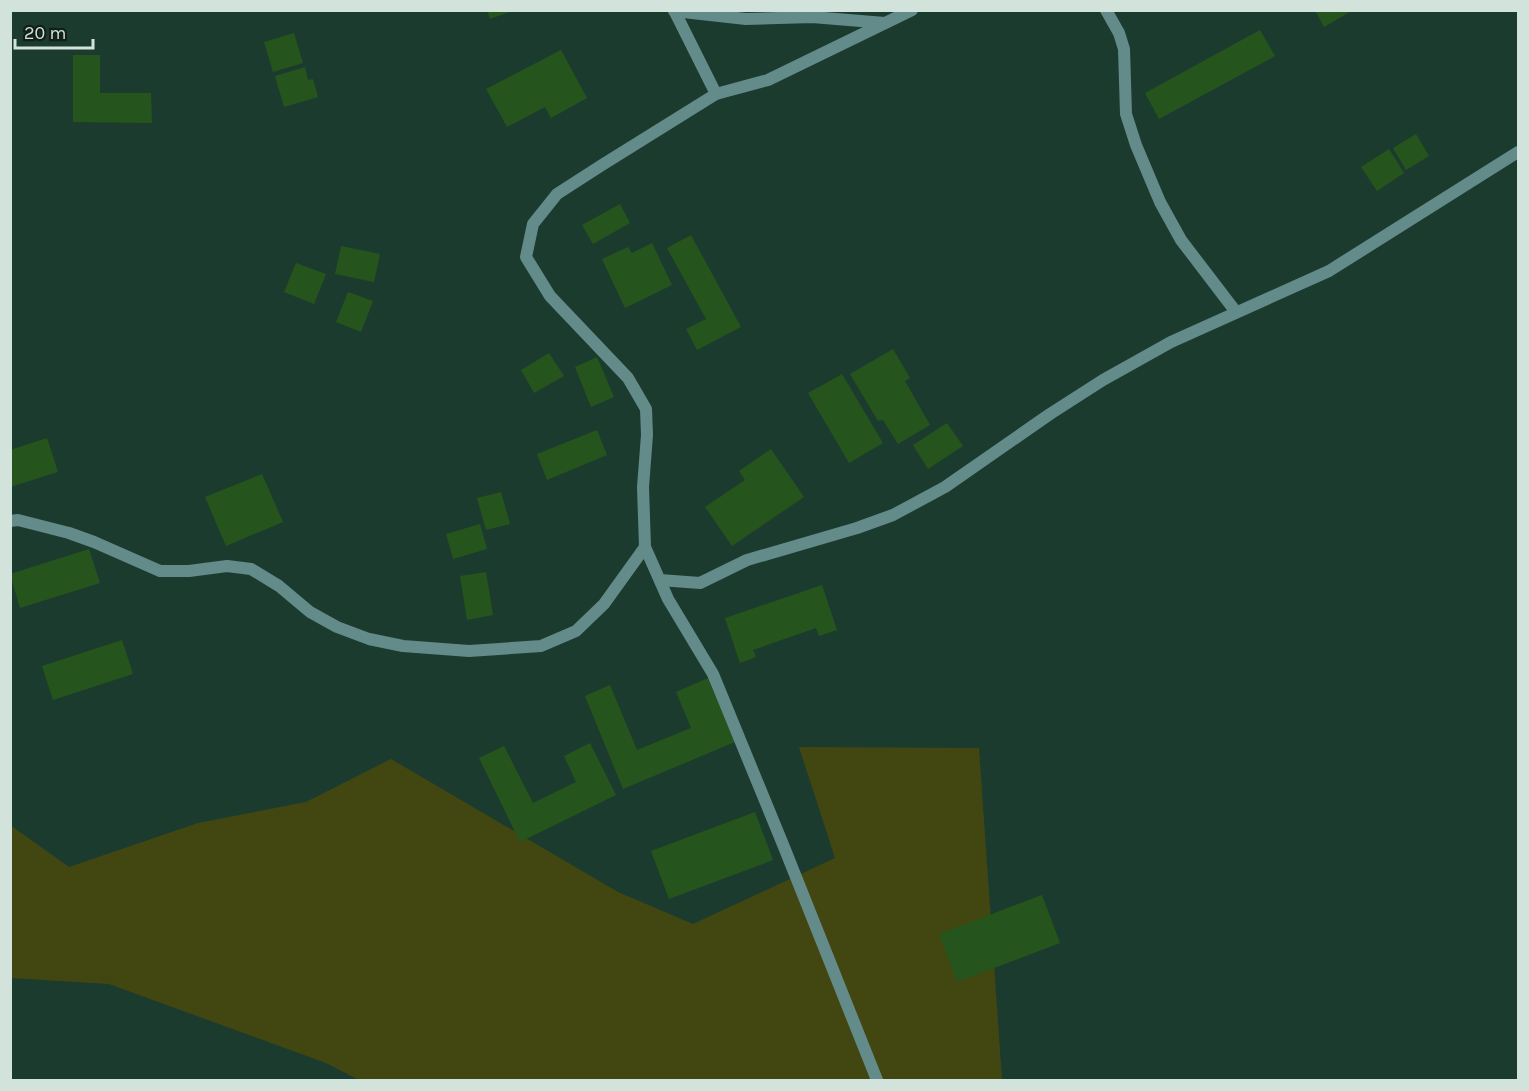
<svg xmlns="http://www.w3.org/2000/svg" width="1529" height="1091" viewBox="0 0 1529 1091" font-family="Karla,sans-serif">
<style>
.green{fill:#424712}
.building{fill:#26541d}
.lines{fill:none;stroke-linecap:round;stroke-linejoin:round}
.minor{stroke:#638b89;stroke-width:12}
</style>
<rect width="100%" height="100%" fill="#1c3b2f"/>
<!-- green -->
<polygon class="green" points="799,747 979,748 1002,1080 359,1080 326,1063 109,984 11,978 10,825 69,867 198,823 306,802 391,759 618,892 693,924 835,858"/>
<!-- building -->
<g class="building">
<polygon points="487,10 512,10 512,11 490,19"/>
<polygon points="1315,10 1353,10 1324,27"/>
<polygon points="1260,30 1275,56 1159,119 1145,93"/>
<polygon points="294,33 303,63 273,72 264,42"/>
<polygon points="561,50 587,98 551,118 545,107 507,127 486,89"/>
<polygon points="73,55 100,55 100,93 151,93 152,123 73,122"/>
<polygon points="305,67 308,80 313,79 318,97 284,107 275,76"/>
<polygon points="1416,134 1429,156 1406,170 1393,148"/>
<polygon points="1389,149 1404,173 1377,191 1361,167"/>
<polygon points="620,204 630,223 593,244 582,225"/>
<polygon points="691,235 741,327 697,350 686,329 706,319 667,248"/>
<polygon points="652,243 672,285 625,308 602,259 628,247 632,253"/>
<polygon points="341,246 380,254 374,282 335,274"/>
<polygon points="296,263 326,274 314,304 284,292"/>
<polygon points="348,292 373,301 361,332 336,322"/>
<polygon points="893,349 910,378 905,381 930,425 898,444 883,420 878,421 850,374"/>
<polygon points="549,353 564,376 534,393 521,370"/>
<polygon points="597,357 614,397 591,407 575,367"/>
<polygon points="842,374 883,443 849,463 808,393"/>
<polygon points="947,423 963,446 928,469 913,445"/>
<polygon points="597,430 607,455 547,480 537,454"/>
<polygon points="47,438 58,472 10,487 10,450"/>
<polygon points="771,449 804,497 732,546 705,507 745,480 739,471"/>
<polygon points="262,474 283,522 226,546 205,497"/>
<polygon points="501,492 510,524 486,530 477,498"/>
<polygon points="480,524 487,549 453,559 446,534"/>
<polygon points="89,549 100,583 20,608 10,574"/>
<polygon points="486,572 493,615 467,620 460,576"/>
<polygon points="822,585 837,630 819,636 816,628 753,650 756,657 740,663 725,618"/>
<polygon points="122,640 133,674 53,700 42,666"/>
<polygon points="708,678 735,742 623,789 585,696 610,685 637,750 691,728 676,692"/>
<polygon points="590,743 616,795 520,842 479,758 504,746 533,803 576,782 564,756"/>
<polygon points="755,812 773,860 669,899 651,851"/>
<polygon points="1042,895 1060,943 957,982 939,934"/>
</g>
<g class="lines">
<!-- minor -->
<g class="minor">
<polyline points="674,10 716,94"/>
<polyline points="1106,10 1119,33 1124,49 1126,114 1136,145 1160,202 1181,240 1236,312"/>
<polyline points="674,11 746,19 812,17 885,23"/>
<polyline points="10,521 18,520 69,533 94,542 160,571 189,571 227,566 251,569 279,586 310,612 337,627 369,639 403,646 469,651 541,646 576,631 604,604 645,547"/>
<polyline points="660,580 700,583 747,560 857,528 893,515 945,487 1050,414 1103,380 1171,342 1329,271 1518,152"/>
<polyline points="877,1080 784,847 713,674 668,599 645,547 643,487 647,435 646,409 628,378 550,296 526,257 533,224 557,194 602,165 716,94 768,80 912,10"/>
</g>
</g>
<!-- border -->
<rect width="1529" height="1091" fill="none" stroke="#d1e3da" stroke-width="24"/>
<!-- scale -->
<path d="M15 39v9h78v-9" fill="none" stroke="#d1e3da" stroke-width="3"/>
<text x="24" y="39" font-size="18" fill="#d1e3da" stroke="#121f19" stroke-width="4.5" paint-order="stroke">20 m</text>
</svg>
